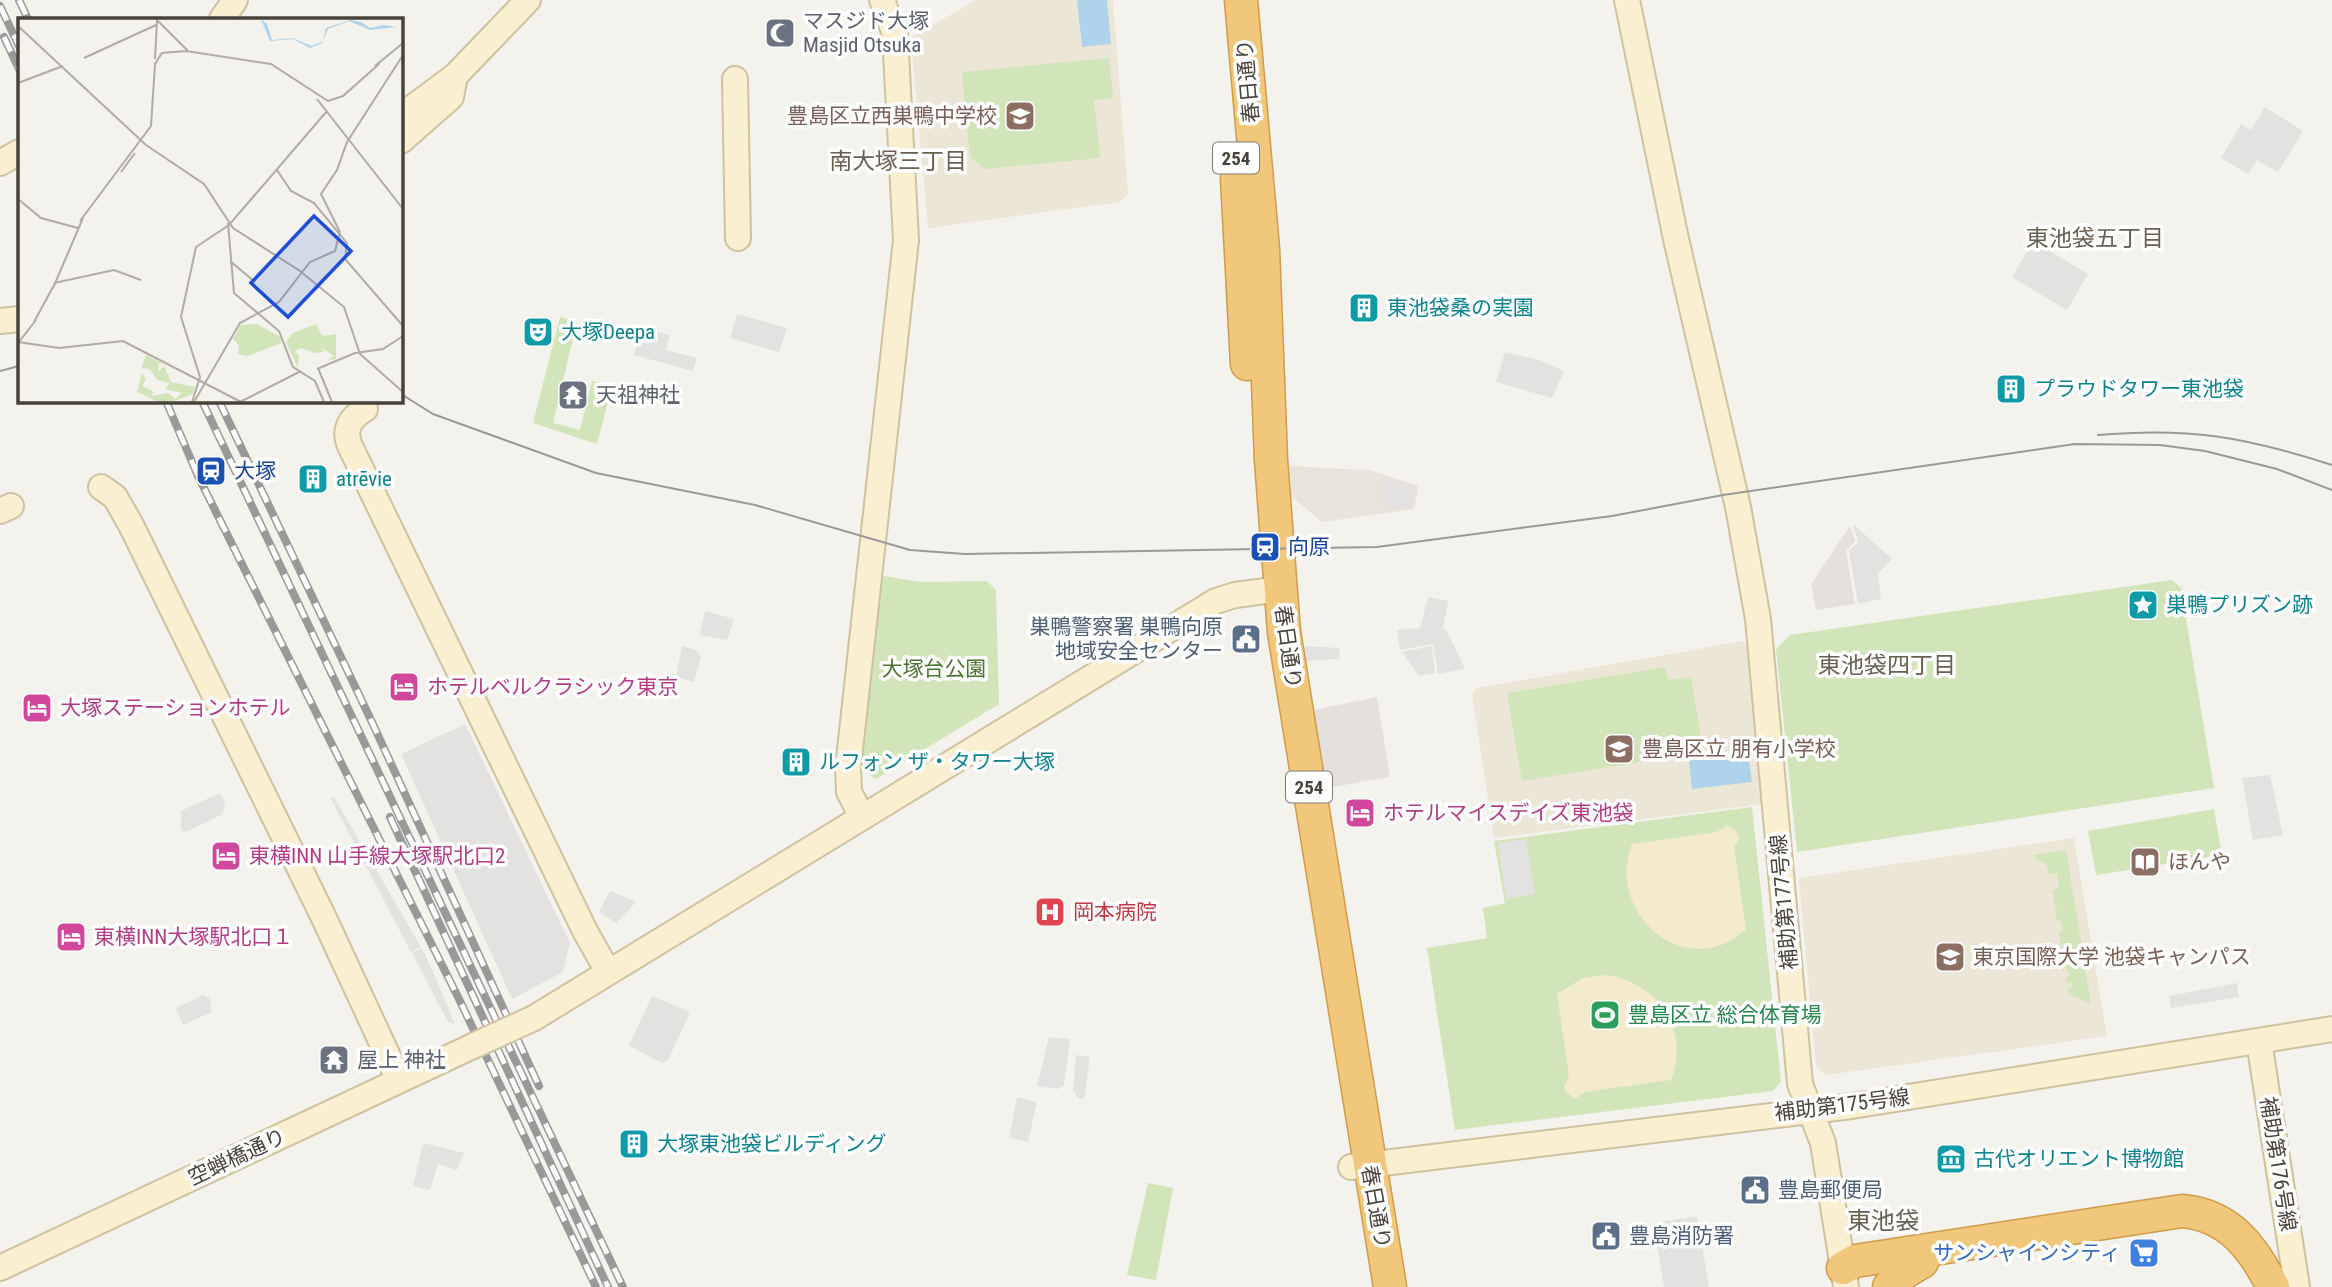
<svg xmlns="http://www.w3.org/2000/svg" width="2332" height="1287" viewBox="0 0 2332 1287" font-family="'Roboto Condensed','Noto Sans JP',sans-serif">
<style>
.residential{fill:#e8e3db}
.industrial{fill:#e4e1dd}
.education{fill:#ece6d7}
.green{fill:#d2e4b9}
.sand{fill:#f4ebcd}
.parking{fill:#e4e2e0}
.water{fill:#afd3ea}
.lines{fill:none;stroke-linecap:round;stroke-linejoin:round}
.secondary-casing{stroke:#cfc2a0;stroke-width:28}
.highway-casing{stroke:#cf9c4b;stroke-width:35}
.secondary{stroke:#faefd1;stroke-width:24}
.highway{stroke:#f0c77b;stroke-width:32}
.tram{stroke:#999;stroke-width:2}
.rail-casing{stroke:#999;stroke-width:8}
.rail{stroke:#fff;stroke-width:5;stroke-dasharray:16;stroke-linecap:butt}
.secondary-bridge-casing{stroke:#cfc2a0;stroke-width:28;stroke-linecap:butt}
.secondary-bridge{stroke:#faefd1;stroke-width:24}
.labels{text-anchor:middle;stroke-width:7;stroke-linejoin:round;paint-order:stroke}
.shield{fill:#fff;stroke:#7f7b75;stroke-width:2}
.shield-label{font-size:19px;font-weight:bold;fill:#48433a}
.worship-label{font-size:21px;fill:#5b616d;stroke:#fff;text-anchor:start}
.street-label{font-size:21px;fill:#48433a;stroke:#fff}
.education-label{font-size:21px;fill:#785e54;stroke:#fff;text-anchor:start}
.culture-label{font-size:21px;fill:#0d838f;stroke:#fff;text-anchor:start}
.transit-label{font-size:21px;fill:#164399;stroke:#fff;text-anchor:start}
.service-label{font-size:21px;fill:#4e5e75;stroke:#fff;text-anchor:start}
.park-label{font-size:21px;fill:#4d7532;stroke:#fff}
.hotel-label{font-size:21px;fill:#b23c85;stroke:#fff;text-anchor:start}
.health-label{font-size:21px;fill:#be3a42;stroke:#fff;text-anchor:start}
.leisure-label{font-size:21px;fill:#27864d;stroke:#fff;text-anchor:start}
.shop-label{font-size:21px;fill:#366cbe;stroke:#fff;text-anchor:end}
.neighbourhood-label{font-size:23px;fill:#6a6052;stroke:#fff}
.quarter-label{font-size:24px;fill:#6a6052;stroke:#fff}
.inset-road{fill:none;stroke:#afaca5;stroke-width:2}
.view{fill:#1d4ed8;fill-opacity:0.15;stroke:#1d4ed8;stroke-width:3.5}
.inset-edge{fill:none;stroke:#48433a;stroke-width:3.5}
</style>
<rect width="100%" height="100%" fill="#f4f2ec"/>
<!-- residential -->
<polygon class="residential" points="1290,466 1369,470 1419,486 1414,509 1322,522 1291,496"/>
<!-- industrial -->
<g class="industrial">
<polygon points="1850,526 1855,541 1846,551 1855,604 1816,610 1811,584"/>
<polygon points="1377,697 1390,777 1327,788 1313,710"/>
</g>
<!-- education -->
<g class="education">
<polygon points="976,0 1113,0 1128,194 1120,202 928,228 911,38"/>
<polygon points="1743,641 1748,646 1763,804 1494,838 1472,694 1477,688"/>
<polygon points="2074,838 2107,1036 1826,1075 1816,1067 1799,878"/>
</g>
<!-- green -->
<g class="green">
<polygon points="1109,58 1113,98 1094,100 1100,158 985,169 970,157 962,72"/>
<polygon points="560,317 577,322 553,423 580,430 592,381 612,386 597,444 533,423"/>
<polygon points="883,576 922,582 987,581 996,590 999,704 876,779 858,768"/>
<polygon points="2172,580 2181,588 2214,788 1797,852 1776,649 1790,635"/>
<polygon points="1665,667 1668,680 1691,677 1702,744 1675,749 1676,756 1522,781 1507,693"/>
<polygon points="1752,807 1781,1082 1773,1091 1455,1130 1427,948 1487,938 1483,908 1505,903 1494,841"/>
<polygon points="2214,809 2222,855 2096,875 2088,831"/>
<polygon points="2066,850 2091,1004 2069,994 2068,988 2073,987 2072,982 2067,983 2066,977 2071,976 2065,966 2070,965 2069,959 2064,959 2063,955 2067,954 2066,949 2062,949 2059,933 2063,931 2061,921 2057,921 2055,911 2059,910 2055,908 2052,890 2059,888 2057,873 2049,874 2047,865 2035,859 2034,855"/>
<polygon points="1148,1183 1173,1188 1156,1280 1127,1275"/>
</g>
<!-- sand -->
<g class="sand">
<path d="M1727,825L1737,832L1739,838L1734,848L1746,929C1688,984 1605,915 1632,844L1717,832Z"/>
<path d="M1605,975C1657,981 1691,1030 1671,1080L1585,1092L1575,1099L1566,1092L1564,1086L1569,1076L1557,994L1583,978Z"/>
</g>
<!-- parking -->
<g class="parking">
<polygon points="2265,107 2303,131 2278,172 2257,160 2248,174 2221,158 2241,124 2251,130"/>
<polygon points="2033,241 2088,274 2067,310 2012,277"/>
<polygon points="737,314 787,328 779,352 730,338"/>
<polygon points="651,330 670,335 666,350 697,358 693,371 634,355 638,341 647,344"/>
<polygon points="1505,352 1539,360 1564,371 1552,398 1496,382"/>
<polygon points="1381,476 1416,488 1411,507 1384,510"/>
<polygon points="1853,524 1892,559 1878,573 1881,599 1858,604 1849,551 1858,542"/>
<polygon points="1428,597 1448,601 1443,629 1447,631 1465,669 1438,674 1433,644 1400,650 1397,630 1420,628"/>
<polygon points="705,611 734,619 727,640 700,635"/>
<polygon points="682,646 696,650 701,657 694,682 676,677"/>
<polygon points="1302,646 1339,648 1340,659 1304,661"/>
<polygon points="1432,646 1435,673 1419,676 1402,652"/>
<polygon points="465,724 570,943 563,972 512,999 401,754"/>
<polygon points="2270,775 2283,835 2253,840 2242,778"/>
<polygon points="220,793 225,803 223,814 188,831 181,831 181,811"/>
<polygon points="334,797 421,947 411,952 331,799"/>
<polygon points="1526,839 1535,894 1506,899 1498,843"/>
<polygon points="610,891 636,902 616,923 599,912"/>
<polygon points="422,948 433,972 455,1024 448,1022 412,953"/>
<polygon points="2237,983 2239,997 2171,1008 2169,996"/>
<polygon points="203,995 210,999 212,1012 183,1025 176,1008"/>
<polygon points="652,996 690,1012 668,1060 662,1063 629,1046"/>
<polygon points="1049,1037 1070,1039 1064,1085 1058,1089 1037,1086"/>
<polygon points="1076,1055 1090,1057 1084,1099 1078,1098 1073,1090"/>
<polygon points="1017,1097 1037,1102 1028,1142 1009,1138"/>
<polygon points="423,1143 464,1153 457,1170 438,1164 430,1190 413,1186"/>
<polygon points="1697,1216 1709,1287 1664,1287 1653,1223"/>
</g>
<!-- water -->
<g class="water">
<polygon points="1077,0 1107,0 1111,44 1082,47"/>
<polygon points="1748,753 1752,782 1692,789 1689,760"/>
</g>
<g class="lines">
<!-- secondary casing -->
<g class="secondary-casing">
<g id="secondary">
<polyline points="1627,0 1676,239 1738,507 1758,619 1800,1084 1823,1143 1846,1287"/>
<polyline points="222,19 235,0"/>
<polyline points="735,79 738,238"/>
<polyline points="401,116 455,76 528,0"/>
<polyline points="401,141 451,97 455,76"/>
<polyline points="0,163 19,152"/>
<polyline points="0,321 19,319"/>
<path d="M365,409C350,418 343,430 350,446L585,931L608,972"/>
<polyline points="101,487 115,497 131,525 324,918 399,1080"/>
<polyline points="0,511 11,506"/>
<polyline points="862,817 849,792 848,768 906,240 895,34 882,0"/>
<polyline points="534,1018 1216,601 1235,595 1280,589"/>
<polyline points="2259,1041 2297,1287"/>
<polyline points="1351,1167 1852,1106 2332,1029"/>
<polyline points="0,1268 473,1046"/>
</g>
</g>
<!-- highway casing -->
<g class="highway-casing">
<g id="highway">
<polyline points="1241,0 1263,249 1271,460 1284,632 1390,1287"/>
<polyline points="1237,178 1247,364"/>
<path d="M1843,1268L1855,1261L2182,1211C2229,1215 2253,1247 2273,1287"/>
<polyline points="1889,1287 1905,1272 1922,1262"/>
</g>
</g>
<!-- secondary -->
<use href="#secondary" class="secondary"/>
<!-- highway -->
<use href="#highway" class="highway"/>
<!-- tram -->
<g class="tram">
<polyline points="0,371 19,366"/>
<polyline points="401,394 433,414 596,473 755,505 910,550 965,554 1377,547 1612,516 1723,495 2075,444 2160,445 2205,451 2277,469 2332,490"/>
<path d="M2098,435C2190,427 2245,437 2332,465"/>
</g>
<!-- rail casing -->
<g class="rail-casing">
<g id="rail">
<polyline points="19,0 28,19"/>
<polyline points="0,6 19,46"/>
<polyline points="4,37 19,69"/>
<polyline points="166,401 198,476 459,999 596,1287"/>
<polyline points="202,401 623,1287"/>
<polyline points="219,401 371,720 539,1086"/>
<polyline points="390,817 608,1287"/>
</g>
</g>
<!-- rail -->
<use href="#rail" class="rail"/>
<!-- secondary-bridge casing -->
<g class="secondary-bridge-casing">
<polyline id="secondary-bridge" points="473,1046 534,1018"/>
</g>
<!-- secondary-bridge -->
<use href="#secondary-bridge" class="secondary-bridge"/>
</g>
<!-- icons -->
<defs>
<g id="mosque-square" transform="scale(1.575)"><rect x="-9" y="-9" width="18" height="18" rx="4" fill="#6b7280" stroke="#fff"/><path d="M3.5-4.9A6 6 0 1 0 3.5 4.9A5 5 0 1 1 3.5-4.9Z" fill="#fff"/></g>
<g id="school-square" transform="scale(1.575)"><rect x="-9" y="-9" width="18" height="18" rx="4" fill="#8d6e63" stroke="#fff"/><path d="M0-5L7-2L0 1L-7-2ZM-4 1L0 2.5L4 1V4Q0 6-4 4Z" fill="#fff"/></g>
<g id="building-square" transform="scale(1.575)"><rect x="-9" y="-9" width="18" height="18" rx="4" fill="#0f9aa8" stroke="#fff"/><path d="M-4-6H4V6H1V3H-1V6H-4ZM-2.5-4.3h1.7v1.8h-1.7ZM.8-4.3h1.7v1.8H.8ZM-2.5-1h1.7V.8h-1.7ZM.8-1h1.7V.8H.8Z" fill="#fff"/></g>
<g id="theatre-square" transform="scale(1.575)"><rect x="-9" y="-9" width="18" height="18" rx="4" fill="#0f9aa8" stroke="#fff"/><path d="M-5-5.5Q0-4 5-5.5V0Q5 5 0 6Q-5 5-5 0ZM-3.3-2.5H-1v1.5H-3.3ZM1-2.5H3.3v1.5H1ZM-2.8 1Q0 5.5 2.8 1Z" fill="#fff"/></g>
<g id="temple-square" transform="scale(1.575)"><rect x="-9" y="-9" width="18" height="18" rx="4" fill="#6b7280" stroke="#fff"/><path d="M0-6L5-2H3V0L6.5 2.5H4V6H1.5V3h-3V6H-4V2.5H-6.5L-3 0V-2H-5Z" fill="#fff"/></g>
<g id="station-square" transform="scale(1.575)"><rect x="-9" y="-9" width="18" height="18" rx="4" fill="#1a4fb4" stroke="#fff"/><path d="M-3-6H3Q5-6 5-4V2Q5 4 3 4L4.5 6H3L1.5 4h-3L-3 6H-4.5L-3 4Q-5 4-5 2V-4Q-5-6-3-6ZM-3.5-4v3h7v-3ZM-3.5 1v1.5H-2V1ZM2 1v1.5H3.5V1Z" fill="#fff"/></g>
<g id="sight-square" transform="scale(1.575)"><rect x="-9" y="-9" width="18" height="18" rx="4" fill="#0f9aa8" stroke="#fff"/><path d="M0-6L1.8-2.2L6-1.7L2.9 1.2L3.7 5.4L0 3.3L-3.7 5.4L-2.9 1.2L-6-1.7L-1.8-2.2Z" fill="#fff"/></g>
<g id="civic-square" transform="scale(1.575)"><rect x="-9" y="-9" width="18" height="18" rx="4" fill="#5c6f8a" stroke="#fff"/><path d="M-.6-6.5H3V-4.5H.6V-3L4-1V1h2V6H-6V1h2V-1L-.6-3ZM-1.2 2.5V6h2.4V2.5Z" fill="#fff"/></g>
<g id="hotel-square" transform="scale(1.575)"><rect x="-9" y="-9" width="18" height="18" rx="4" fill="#d1479c" stroke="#fff"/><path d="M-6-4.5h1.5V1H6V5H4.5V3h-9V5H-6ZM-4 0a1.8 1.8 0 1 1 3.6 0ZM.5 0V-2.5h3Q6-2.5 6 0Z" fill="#fff"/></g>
<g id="library-square" transform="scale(1.575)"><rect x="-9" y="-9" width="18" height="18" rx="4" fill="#8d6e63" stroke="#fff"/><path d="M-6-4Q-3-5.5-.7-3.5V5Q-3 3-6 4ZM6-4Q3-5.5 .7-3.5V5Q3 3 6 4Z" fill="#fff"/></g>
<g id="hospital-square" transform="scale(1.575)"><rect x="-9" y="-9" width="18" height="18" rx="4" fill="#e0444e" stroke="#fff"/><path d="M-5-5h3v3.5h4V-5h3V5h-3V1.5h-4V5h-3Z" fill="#fff"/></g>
<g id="university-square" transform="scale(1.575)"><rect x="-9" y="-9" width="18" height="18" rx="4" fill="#8d6e63" stroke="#fff"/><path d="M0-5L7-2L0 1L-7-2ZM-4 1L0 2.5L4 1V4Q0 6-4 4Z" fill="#fff"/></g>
<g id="stadium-square" transform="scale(1.575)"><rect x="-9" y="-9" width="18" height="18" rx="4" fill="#2e9e5b" stroke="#fff"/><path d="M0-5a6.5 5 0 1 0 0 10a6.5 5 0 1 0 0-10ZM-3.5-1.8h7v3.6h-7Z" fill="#fff"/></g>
<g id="museum-square" transform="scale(1.575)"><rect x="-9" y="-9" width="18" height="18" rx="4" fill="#0f9aa8" stroke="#fff"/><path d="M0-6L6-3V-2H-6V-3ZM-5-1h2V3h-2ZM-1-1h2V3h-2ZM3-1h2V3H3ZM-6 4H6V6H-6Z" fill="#fff"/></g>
<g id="supermarket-square" transform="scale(1.575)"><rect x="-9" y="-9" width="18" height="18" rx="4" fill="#3f7fe0" stroke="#fff"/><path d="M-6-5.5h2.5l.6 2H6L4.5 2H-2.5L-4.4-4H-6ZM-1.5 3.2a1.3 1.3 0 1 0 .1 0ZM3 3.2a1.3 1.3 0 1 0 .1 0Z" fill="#fff"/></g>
</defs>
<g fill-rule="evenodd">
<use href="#mosque-square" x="780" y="33"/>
<use href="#school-square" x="1020" y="116"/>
<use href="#building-square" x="1364" y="308"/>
<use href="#theatre-square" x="538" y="332"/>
<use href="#building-square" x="2011" y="389"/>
<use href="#temple-square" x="573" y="395"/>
<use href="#station-square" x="211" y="471"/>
<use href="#building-square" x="313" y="479"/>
<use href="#station-square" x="1265" y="547"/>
<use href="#sight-square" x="2143" y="605"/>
<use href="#civic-square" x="1246" y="639"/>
<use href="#hotel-square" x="404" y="687"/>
<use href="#hotel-square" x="37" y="708"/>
<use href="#school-square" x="1619" y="749"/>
<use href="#building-square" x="796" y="762"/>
<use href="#hotel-square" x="1360" y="813"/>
<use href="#hotel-square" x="226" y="856"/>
<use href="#library-square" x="2145" y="862"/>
<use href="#hospital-square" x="1050" y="912"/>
<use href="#hotel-square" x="71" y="937"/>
<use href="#university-square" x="1950" y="957"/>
<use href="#stadium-square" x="1605" y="1015"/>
<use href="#temple-square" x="334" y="1060"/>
<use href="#building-square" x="634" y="1144"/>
<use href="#museum-square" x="1951" y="1159"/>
<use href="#civic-square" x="1755" y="1190"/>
<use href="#civic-square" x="1606" y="1236"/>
<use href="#supermarket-square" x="2144" y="1253"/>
</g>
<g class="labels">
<!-- shield labels -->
<g class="shield">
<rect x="1213" y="142.5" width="46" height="31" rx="5"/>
<rect x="1286" y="771.5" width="46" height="31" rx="5"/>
</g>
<g class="shield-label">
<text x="1236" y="165">254</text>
<text x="1309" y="794">254</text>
</g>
<!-- worship labels -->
<g class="worship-label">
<text x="803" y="28">マスジド大塚<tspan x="803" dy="24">Masjid Otsuka</tspan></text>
<text x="596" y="402">天祖神社</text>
<text x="357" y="1067">屋上 神社</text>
</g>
<!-- street labels -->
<g class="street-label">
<text transform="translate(1248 81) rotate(-95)" y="7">春日通り</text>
<text transform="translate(1288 647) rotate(82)" y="7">春日通り</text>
<text transform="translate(1784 902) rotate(-95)" y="7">補助第177号線</text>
<text transform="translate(1842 1105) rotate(-7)" y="7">補助第175号線</text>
<text transform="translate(237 1157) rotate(-25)" y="7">空蝉橋通り</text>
<text transform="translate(2278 1164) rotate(81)" y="7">補助第176号線</text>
<text transform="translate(1376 1207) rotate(80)" y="7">春日通り</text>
</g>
<!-- education labels -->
<g class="education-label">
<text x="997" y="123" text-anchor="end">豊島区立西巣鴨中学校</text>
<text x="1642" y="756">豊島区立 朋有小学校</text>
<text x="2168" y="869">ほんや</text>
<text x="1973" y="964">東京国際大学 池袋キャンパス</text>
</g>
<!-- culture labels -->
<g class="culture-label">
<text x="1387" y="315">東池袋桑の実園</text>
<text x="561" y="339">大塚Deepa</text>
<text x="2034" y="396">プラウドタワー東池袋</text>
<text x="336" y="486">atrēvie</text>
<text x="2166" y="612">巣鴨プリズン跡</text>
<text x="819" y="769">ルフォン ザ・タワー大塚</text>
<text x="657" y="1151">大塚東池袋ビルディング</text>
<text x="1974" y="1166">古代オリエント博物館</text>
</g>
<!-- transit labels -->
<g class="transit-label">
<text x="234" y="478">大塚</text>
<text x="1288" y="554">向原</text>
</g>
<!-- service labels -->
<g class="service-label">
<text x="1223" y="634" text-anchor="end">巣鴨警察署 巣鴨向原<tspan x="1223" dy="24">地域安全センター</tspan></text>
<text x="1778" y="1197">豊島郵便局</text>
<text x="1629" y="1243">豊島消防署</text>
</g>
<!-- park labels -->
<g class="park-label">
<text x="934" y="676">大塚台公園</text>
</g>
<!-- hotel labels -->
<g class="hotel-label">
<text x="427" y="694">ホテルベルクラシック東京</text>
<text x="60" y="715">大塚ステーションホテル</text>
<text x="1383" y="820">ホテルマイスデイズ東池袋</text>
<text x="249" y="863">東横INN 山手線大塚駅北口2</text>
<text x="94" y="944">東横INN大塚駅北口１</text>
</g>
<!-- health labels -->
<g class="health-label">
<text x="1073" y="919">岡本病院</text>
</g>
<!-- leisure labels -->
<g class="leisure-label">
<text x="1628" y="1022">豊島区立 総合体育場</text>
</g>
<!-- shop labels -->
<g class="shop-label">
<text x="2121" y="1260">サンシャインシティ</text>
</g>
<!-- neighbourhood labels -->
<g class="neighbourhood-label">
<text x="898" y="169">南大塚三丁目</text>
<text x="2095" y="246">東池袋五丁目</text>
<text x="1887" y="673">東池袋四丁目</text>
</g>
<!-- quarter labels -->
<g class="quarter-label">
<text x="1883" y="1229">東池袋</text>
</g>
</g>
<!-- overview -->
<g transform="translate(18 18)">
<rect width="385" height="385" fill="#f4f2ec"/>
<path d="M239,306L262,319L264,325L229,338L220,336L221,327L215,321L223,307ZM298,306L304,318L318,316V341L309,342L316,338L303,329L306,334L298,335L282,330L276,334L281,337L280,350L268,324L275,315ZM128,337L149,348L141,345L140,354L146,348L153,364L177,369L175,376L154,384H140L119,374L124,355L128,361L124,368L135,373L134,378L150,375L157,381L164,375L147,371L152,365L139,362L132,351L124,350L122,354Z" fill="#d2e4b9"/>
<path d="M243,1L249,6L254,22L274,20L294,28L305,23L308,10L332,2L343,4L352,10L365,7L378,9L352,12L331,3L310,11L304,25L292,30L275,21L252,23Z" fill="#afd3ea"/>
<path class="inset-road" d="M138,1L170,33M0,8L128,127L186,166L215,210L282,253L326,289L342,336L385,374M66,40L138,7M137,41L139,2M357,48L385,25M0,65L45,48M299,81L385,191M259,152L273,173L296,185L329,225L327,241L385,308M103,154L117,135M0,181L23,200L60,210M62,203L133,108L137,46L144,35L168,33L253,46L310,83L325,78L361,46M210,205L216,275L261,313L275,349L297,363L306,384M212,243L236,263L247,251M36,265L96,252L123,262M35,270L65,200M16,304L35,269M0,324L41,330L105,323L223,384M0,325L18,302M300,350L314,384M299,351L337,335L365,331L385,318M174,384L182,359L163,299L178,229L211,207L309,93M176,384L222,305L261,284L292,244L317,233L322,214L303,176L319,152L329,124L385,37M222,384L283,353"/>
<path class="view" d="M296,198L333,233L270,299L233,265Z"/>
<rect width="385" height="385" class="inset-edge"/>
</g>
</svg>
